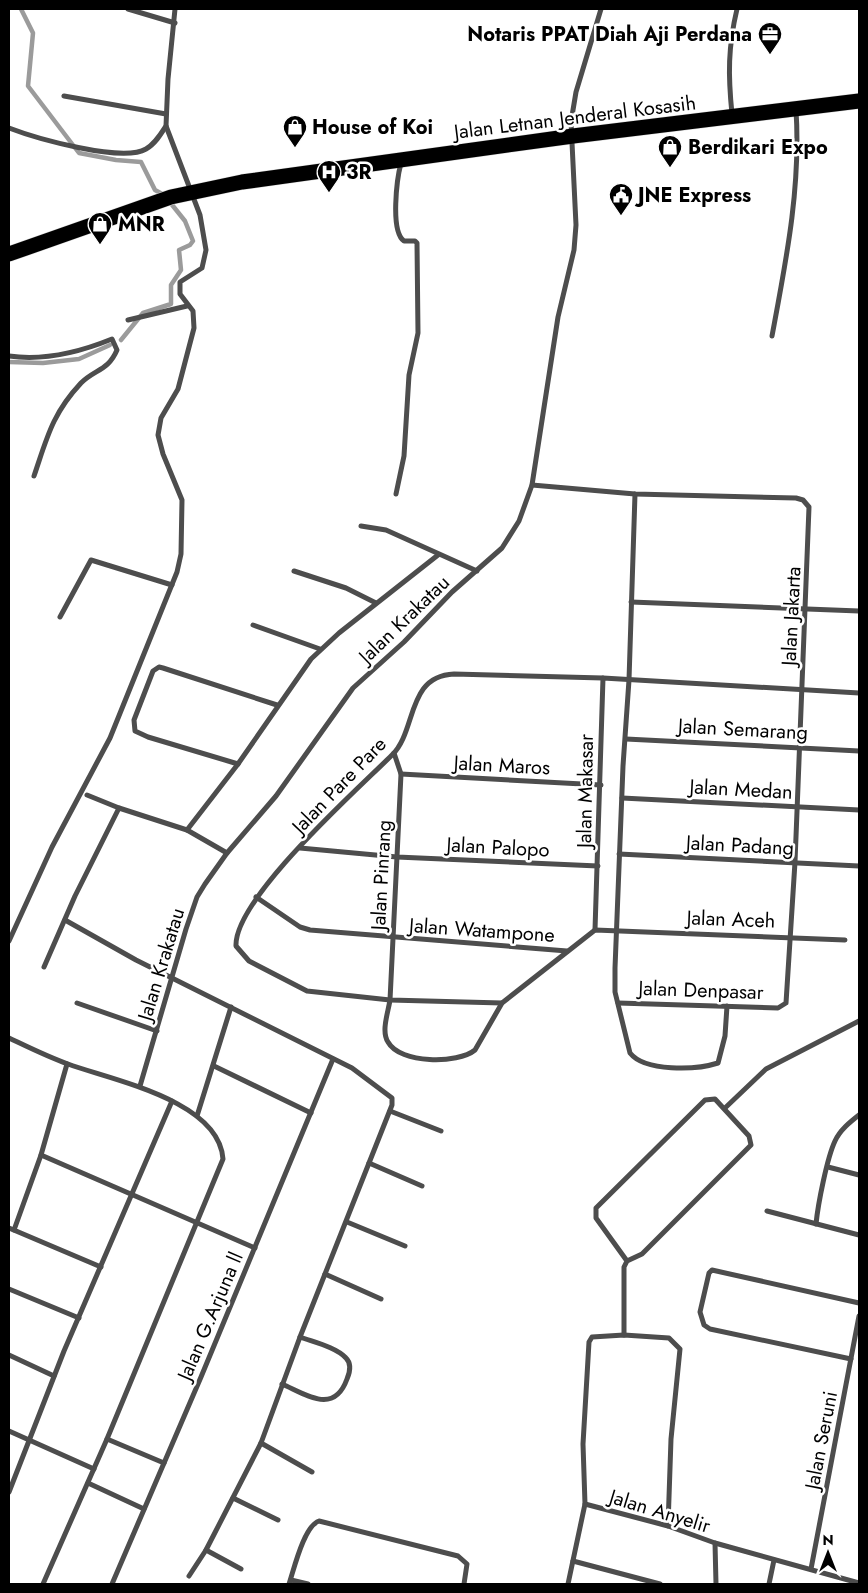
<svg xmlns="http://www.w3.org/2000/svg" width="868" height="1593" viewBox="0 0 868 1593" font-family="Jost,sans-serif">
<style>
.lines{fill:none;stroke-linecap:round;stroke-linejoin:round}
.stream{stroke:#9b9b9b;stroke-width:4.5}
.highway-casing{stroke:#dbdbdb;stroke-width:16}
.street{stroke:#4d4d4d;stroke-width:5}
.highway{stroke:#000;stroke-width:15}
.labels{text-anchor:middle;stroke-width:5;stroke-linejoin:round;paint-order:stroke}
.poi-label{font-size:20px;font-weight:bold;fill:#000;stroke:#fff;text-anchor:start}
.street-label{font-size:20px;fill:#000;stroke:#fff}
</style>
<rect width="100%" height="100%" fill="#fff"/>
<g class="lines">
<!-- stream -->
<g class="stream">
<polyline points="21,9 33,33 28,86 79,153 116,160 141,162 155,190 164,195"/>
<polyline points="121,340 143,313 171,304 171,285 181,270 179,250 190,245 193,241 185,221 169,201"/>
<polyline points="9,362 43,363 79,359 110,345"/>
</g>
<!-- highway casing -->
<g class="highway-casing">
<polyline id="highway" points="9,254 171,197 242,182 573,136 859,101"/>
</g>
<!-- street -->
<g class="street">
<polyline points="128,9 175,23"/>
<polyline points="64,96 166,114"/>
<path d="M732,114C728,75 728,47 737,9"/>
<path d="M9,128C35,138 122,163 146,149C155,144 161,134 166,126"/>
<polyline points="128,320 187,306"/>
<path d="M772,336C786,261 801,187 796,110"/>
<path d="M9,356C43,361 80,352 112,339L117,350C108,371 95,369 81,383C52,414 47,438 34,476"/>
<polyline points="532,485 635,494 796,498 803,500 809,507 795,862 786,1003 778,1008 618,1003"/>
<path d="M396,494L404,456L409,375L418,333L417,243L415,241H404C390,231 397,178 401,163"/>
<path d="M635,494L629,680L623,766L615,968V992L630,1053C645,1072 696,1070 718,1063L725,1036L727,1006"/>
<polyline points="361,526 386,530 477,571"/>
<polyline points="294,571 346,588 376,603"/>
<polyline points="631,602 859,611"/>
<polyline points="60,617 91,560 172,585"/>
<polyline points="253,625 320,649"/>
<polyline points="626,739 859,751"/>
<path d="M394,753L401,774L390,1000C388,1013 381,1031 388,1042C400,1064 458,1064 475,1050L502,1003L595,930L845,940"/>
<polyline points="238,764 148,737 135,731 134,720 153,671 159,667 163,668 277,705"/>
<polyline points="401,774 601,785"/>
<polyline points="87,795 119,808 187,830 227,853"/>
<polyline points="622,798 859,810"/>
<polyline points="187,830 238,764 311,659 339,633 438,555"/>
<polyline points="300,848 397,857 598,866"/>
<polyline points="619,854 859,866"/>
<polyline points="256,897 300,927 310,930 567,951"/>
<polyline points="65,920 136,960 352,1068 392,1098 392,1105 300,1337 261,1443 206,1550 189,1576"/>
<polyline points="595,930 603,678 859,693"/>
<polyline points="9,941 52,847 110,738 177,572 181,554 182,500 163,454 158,435 161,418 178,389 194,328 193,311 180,294 180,282 202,268 206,250 200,215 166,126 168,79 175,9"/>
<polyline points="44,967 75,896 119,808"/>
<polyline points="77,1003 157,1031"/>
<path d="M502,1003L390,1000L307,991L249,961L236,946C234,899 357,790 392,755C417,731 406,676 454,674L603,678"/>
<path d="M9,1038C28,1047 48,1057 68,1064C111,1080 219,1100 223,1159L107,1439L43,1584"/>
<polyline points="214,1066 311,1113"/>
<polyline points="140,1086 186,929 197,897 205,884 227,853 276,796 353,688 404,642 452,592 502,548 519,521 532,485 558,317 574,250 576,225 571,122 576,92 601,9"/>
<polyline points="725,1108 766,1069 859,1021"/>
<polyline points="390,1111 441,1131"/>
<polyline points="197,1116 231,1007"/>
<polyline points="41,1155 255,1248"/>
<polyline points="369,1163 422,1186"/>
<polyline points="828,1167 859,1175"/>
<polyline points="767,1211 859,1235"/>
<polyline points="347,1222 405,1246"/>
<path d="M816,1224C818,1204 827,1158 835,1141C840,1130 850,1122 859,1115"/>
<polyline points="9,1228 101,1267"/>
<polyline points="14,1230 41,1155 67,1064"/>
<polyline points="325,1274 381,1299"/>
<polyline points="9,1289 79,1318"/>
<polyline points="624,1335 624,1267 627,1261 596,1218 596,1208 705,1100 715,1099 749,1136 751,1145 642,1254 627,1261"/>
<polyline points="9,1355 54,1376"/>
<polyline points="851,1359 710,1329 704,1325 700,1312 709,1273 712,1270 859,1303"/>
<path d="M282,1384C307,1395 334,1415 347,1379C350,1372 352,1364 346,1358C336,1347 313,1342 300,1337"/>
<polyline points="9,1431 94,1469"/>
<polyline points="107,1439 164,1463"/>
<polyline points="261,1443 312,1472"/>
<polyline points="88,1483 144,1509"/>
<polyline points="9,1492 64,1351 172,1101"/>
<polyline points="233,1498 278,1520"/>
<polyline points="585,1504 668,1526 715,1543 716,1584"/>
<polyline points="715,1543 859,1583"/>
<polyline points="206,1550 241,1569"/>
<polyline points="573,1561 660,1584"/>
<polyline points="811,1569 859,1316"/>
<polyline points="291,1580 308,1584"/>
<polyline points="112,1584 201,1377 333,1059"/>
<path d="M289,1584C294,1569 304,1526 319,1521L458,1556L467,1564L464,1584"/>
<polyline points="568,1584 585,1504 583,1444 589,1342 592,1337 624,1335 669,1338 680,1349 671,1439 668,1526"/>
<polyline points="769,1584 774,1560"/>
</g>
<!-- highway -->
<use href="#highway" class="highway"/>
</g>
<!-- icons -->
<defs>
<g id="office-pin" transform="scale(1.25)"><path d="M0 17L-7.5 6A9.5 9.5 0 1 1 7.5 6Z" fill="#000" stroke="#fff"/><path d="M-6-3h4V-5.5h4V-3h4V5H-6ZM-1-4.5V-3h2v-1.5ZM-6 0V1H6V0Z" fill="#fff"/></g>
<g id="shop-pin" transform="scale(1.25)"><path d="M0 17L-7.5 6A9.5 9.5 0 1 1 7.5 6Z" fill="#000" stroke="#fff"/><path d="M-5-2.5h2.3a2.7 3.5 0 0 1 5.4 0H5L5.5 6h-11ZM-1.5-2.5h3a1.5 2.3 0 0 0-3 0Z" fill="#fff"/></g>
<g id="hospital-pin" transform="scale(1.25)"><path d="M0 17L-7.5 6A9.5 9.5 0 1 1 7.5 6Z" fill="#000" stroke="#fff"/><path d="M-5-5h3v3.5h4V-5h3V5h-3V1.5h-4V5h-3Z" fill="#fff"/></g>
<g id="civic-pin" transform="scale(1.25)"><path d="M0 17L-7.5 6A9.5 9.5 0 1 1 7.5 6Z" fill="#000" stroke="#fff"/><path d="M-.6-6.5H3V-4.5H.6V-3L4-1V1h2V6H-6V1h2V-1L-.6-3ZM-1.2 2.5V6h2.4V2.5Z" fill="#fff"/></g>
</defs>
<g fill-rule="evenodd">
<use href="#office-pin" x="770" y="34"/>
<use href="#shop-pin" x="295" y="127"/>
<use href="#shop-pin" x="670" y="147"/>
<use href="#hospital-pin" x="329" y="172"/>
<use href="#civic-pin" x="621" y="195"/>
<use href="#shop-pin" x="100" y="224"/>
</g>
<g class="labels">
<!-- poi labels -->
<g class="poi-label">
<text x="752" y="41" text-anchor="end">Notaris PPAT Diah Aji Perdana</text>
<text x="312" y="134">House of Koi</text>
<text x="688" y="154">Berdikari Expo</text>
<text x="346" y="179">3R</text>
<text x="638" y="202">JNE Express</text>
<text x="118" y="231">MNR</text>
</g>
<!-- street labels -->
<g class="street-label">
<text transform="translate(575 117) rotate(-7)" y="7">Jalan Letnan Jenderal Kosasih</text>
<text transform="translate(791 616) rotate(-87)" y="7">Jalan Jakarta</text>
<text transform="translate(404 619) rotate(-44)" y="7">Jalan Krakatau</text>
<text transform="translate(743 729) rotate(3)" y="7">Jalan Semarang</text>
<text transform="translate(502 765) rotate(3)" y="7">Jalan Maros</text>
<text transform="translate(339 785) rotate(-46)" y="7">Jalan Pare Pare</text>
<text transform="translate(741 789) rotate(3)" y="7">Jalan Medan</text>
<text transform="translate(585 791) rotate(-89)" y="7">Jalan Makasar</text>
<text transform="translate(740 845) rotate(3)" y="7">Jalan Padang</text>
<text transform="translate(498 847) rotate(3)" y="7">Jalan Palopo</text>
<text transform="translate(381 875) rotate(-87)" y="7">Jalan Pinrang</text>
<text transform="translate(731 919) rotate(2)" y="7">Jalan Aceh</text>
<text transform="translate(482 930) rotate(4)" y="7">Jalan Watampone</text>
<text transform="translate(161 964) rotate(-73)" y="7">Jalan Krakatau</text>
<text transform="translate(701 990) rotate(2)" y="7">Jalan Denpasar</text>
<text transform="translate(210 1316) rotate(-67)" y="7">Jalan G.Arjuna ll</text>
<text transform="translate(821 1440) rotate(-79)" y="7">Jalan Seruni</text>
<text transform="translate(660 1511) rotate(17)" y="7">Jalan Anyelir</text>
</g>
</g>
<!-- border -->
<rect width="868" height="1593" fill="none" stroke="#000000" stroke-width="20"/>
<!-- north arrow -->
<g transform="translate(828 1553)" stroke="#ffffff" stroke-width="4" paint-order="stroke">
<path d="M0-4L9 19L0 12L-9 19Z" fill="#000000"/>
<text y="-8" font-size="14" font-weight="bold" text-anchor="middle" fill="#000000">N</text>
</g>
</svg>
